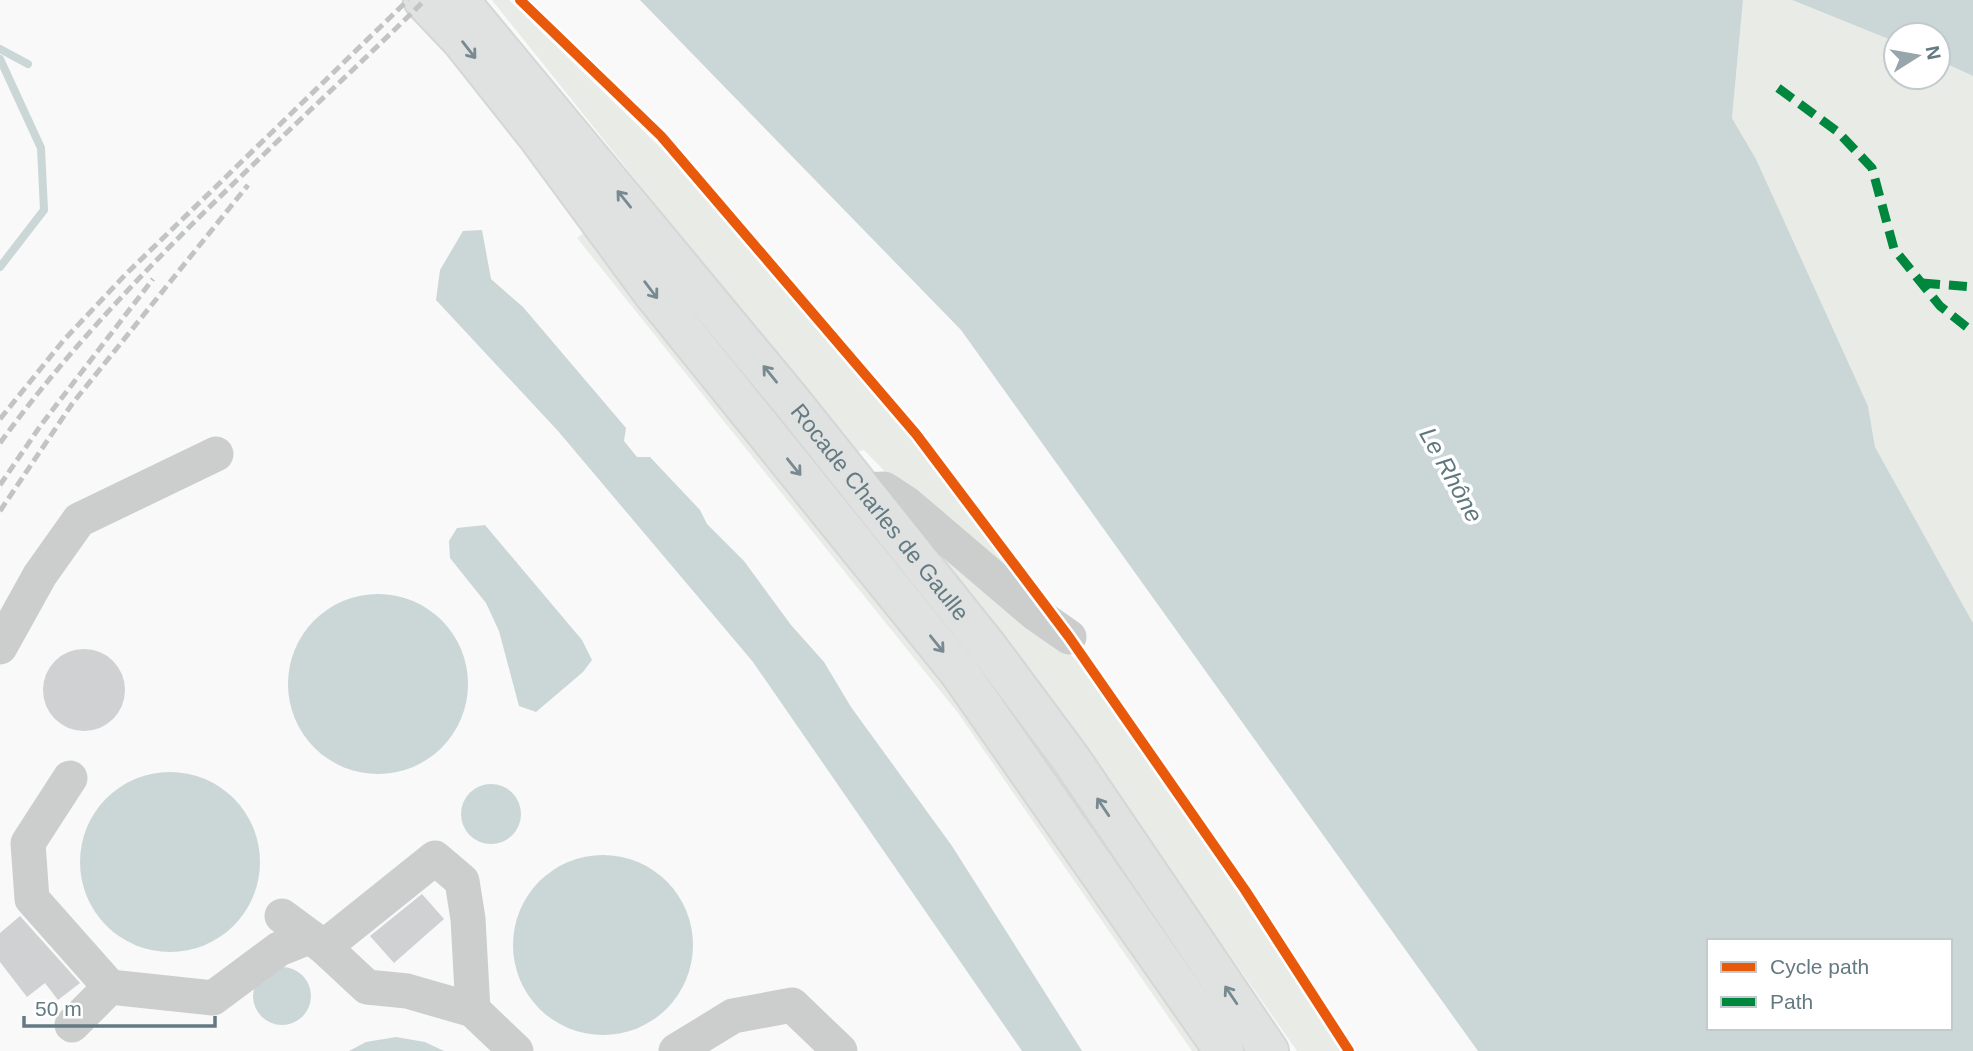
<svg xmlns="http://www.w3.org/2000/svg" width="1973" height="1051" viewBox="0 0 1973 1051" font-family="Helvetica,sans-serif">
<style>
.green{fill:#e8ebe6}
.water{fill:#cbd6d7;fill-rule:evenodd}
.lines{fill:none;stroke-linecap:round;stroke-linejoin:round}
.stream{stroke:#cbd6d7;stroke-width:8}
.building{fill:#cfd1d2}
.major-casing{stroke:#d5d6d7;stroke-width:42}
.minor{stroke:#cccece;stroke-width:35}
.major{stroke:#e0e1e1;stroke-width:38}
.rail{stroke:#c2c3c4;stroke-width:5;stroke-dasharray:10 5;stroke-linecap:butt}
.quiet{stroke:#00873e;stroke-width:9;stroke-dasharray:18 9;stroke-linecap:butt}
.cycleway-casing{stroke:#fff;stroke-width:15}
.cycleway{stroke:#e8590c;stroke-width:10}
.oneway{stroke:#778991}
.labels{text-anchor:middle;stroke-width:7;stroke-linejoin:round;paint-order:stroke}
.street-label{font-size:23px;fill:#647a83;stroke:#fff}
.water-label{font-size:24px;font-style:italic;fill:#5f787d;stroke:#fff}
</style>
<rect width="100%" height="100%" fill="#f9f9f9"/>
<!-- green -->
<g class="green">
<polygon points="492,0 509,0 662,149 906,429 1043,608 937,525 864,450 854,453"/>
<polygon points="1743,0 1792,0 1896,42 1896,77 1938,77 1938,60 1973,76 1973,623 1875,447 1868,406 1756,159 1732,118"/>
<polygon points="586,231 976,721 1204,1051 1192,1051 958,713 577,238"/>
<polygon points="922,531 1050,635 1083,667 1158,773 1342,1051 1297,1051 1024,663"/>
</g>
<!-- water -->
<g class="water">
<path d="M640,0H1743L1732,118L1756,159L1868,406L1875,447L1973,623V1051H1478L961,330ZM1709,941H1950V1028H1709Z"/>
<polygon points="1792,0 1973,0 1973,76 1938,60 1938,35 1896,35 1896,42"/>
<polygon points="482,230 491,279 523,307 626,428 624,441 637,457 650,457 700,510 707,524 744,561 791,625 824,662 851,707 952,846 1082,1051 1022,1051 753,662 558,431 436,300 440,270 463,231"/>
<polygon points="485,525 582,640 592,660 583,672 536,712 519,706 499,631 486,603 450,558 449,541 457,528"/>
<circle cx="378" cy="684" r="90"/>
<circle cx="170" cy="862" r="90"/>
<circle cx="491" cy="814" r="30"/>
<circle cx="603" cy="945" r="90"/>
<circle cx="282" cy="996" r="29"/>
<polygon points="396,1037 425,1042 444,1051 349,1051 366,1042"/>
</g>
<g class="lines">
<!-- stream -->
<g class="stream">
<polyline points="0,49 28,64"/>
<polyline points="0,59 41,148 44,210 0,267"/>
</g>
</g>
<!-- building -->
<g class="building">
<circle cx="84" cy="690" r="41"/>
<polygon points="422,894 444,919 394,963 370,936"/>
<polygon points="20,916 80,983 58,1000 45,983 27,997 0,962 0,933"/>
</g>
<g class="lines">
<!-- major casing -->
<g class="major-casing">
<g id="major">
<polyline points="423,0 461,40 538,137 652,292 959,672 1224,1051"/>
<path id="s1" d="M459,0L792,402L987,646L1071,759L1269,1051"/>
</g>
</g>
<!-- minor -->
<g class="minor">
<polyline points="863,490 884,489 907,504 1036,614 1069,637"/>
<polyline points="0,647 40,575 79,520 216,454"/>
<polyline points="70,778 28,843 32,899 110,987"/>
<polyline points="282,916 324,947 367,987 407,991 473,1010 516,1051"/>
<polyline points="324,947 435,858 462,881 468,919 473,1010"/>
<polyline points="72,1025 110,987 213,998 279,949 309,937"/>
<polyline points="676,1051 733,1016 792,1005 840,1051"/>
</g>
<!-- major -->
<use href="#major" class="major"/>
<!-- rail -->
<g class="rail">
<polyline points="0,419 63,341 126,274 408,0"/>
<path d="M0,443C119,279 281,142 425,0"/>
<polyline points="0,485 41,425 153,279"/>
<polyline points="0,511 72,404 248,185"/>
</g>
<!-- quiet -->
<g class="quiet">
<polyline points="1778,88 1838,132 1872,168 1894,249 1940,306 1973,332"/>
<polyline points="1922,283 1973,287"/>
</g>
<!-- cycleway casing -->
<g class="cycleway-casing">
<polyline id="cycleway" points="520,0 661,136 916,434 1069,637 1245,890 1349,1051"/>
</g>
<!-- cycleway -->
<use href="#cycleway" class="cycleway"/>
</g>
<!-- one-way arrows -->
<defs><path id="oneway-shaft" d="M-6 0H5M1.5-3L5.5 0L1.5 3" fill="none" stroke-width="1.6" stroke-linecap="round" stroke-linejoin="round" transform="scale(1.75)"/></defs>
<g class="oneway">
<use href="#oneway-shaft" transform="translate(469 50) rotate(52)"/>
<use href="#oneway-shaft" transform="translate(624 199) rotate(-129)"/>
<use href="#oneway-shaft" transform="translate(651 290) rotate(53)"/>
<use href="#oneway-shaft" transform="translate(770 374) rotate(-129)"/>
<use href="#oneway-shaft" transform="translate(794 467) rotate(51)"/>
<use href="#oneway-shaft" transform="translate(937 644) rotate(51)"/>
<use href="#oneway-shaft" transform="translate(1103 807) rotate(-124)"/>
<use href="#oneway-shaft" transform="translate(1231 995) rotate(-124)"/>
</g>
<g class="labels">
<!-- street labels -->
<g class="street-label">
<text dy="8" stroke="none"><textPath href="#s1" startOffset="663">Rocade Charles de Gaulle</textPath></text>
</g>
<!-- water labels -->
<g class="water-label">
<text transform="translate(1451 475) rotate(61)" y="8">Le Rhône</text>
</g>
</g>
<!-- legend -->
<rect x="1707" y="939" width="245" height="91" fill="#ffffff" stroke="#c1cacd" stroke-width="2"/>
<rect x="1721" y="962" width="35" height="10" fill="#e8590c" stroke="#c1cacd" stroke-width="2"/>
<text x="1770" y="974" font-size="21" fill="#647a83">Cycle path</text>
<rect x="1721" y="997" width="35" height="10" fill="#00873e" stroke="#c1cacd" stroke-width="2"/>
<text x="1770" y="1009" font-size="21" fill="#647a83">Path</text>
<!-- north arrow -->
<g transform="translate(1917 56) rotate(79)"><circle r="33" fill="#ffffff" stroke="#c1cacd" stroke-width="2"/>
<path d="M0-5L12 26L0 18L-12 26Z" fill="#98a6ac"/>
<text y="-10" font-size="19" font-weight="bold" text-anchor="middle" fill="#647a83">N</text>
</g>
<!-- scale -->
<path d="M24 1016v10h191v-10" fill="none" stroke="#647a83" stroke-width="3.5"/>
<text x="35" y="1016" font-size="21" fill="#647a83" stroke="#ffffff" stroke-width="5" paint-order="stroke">50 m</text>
</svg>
